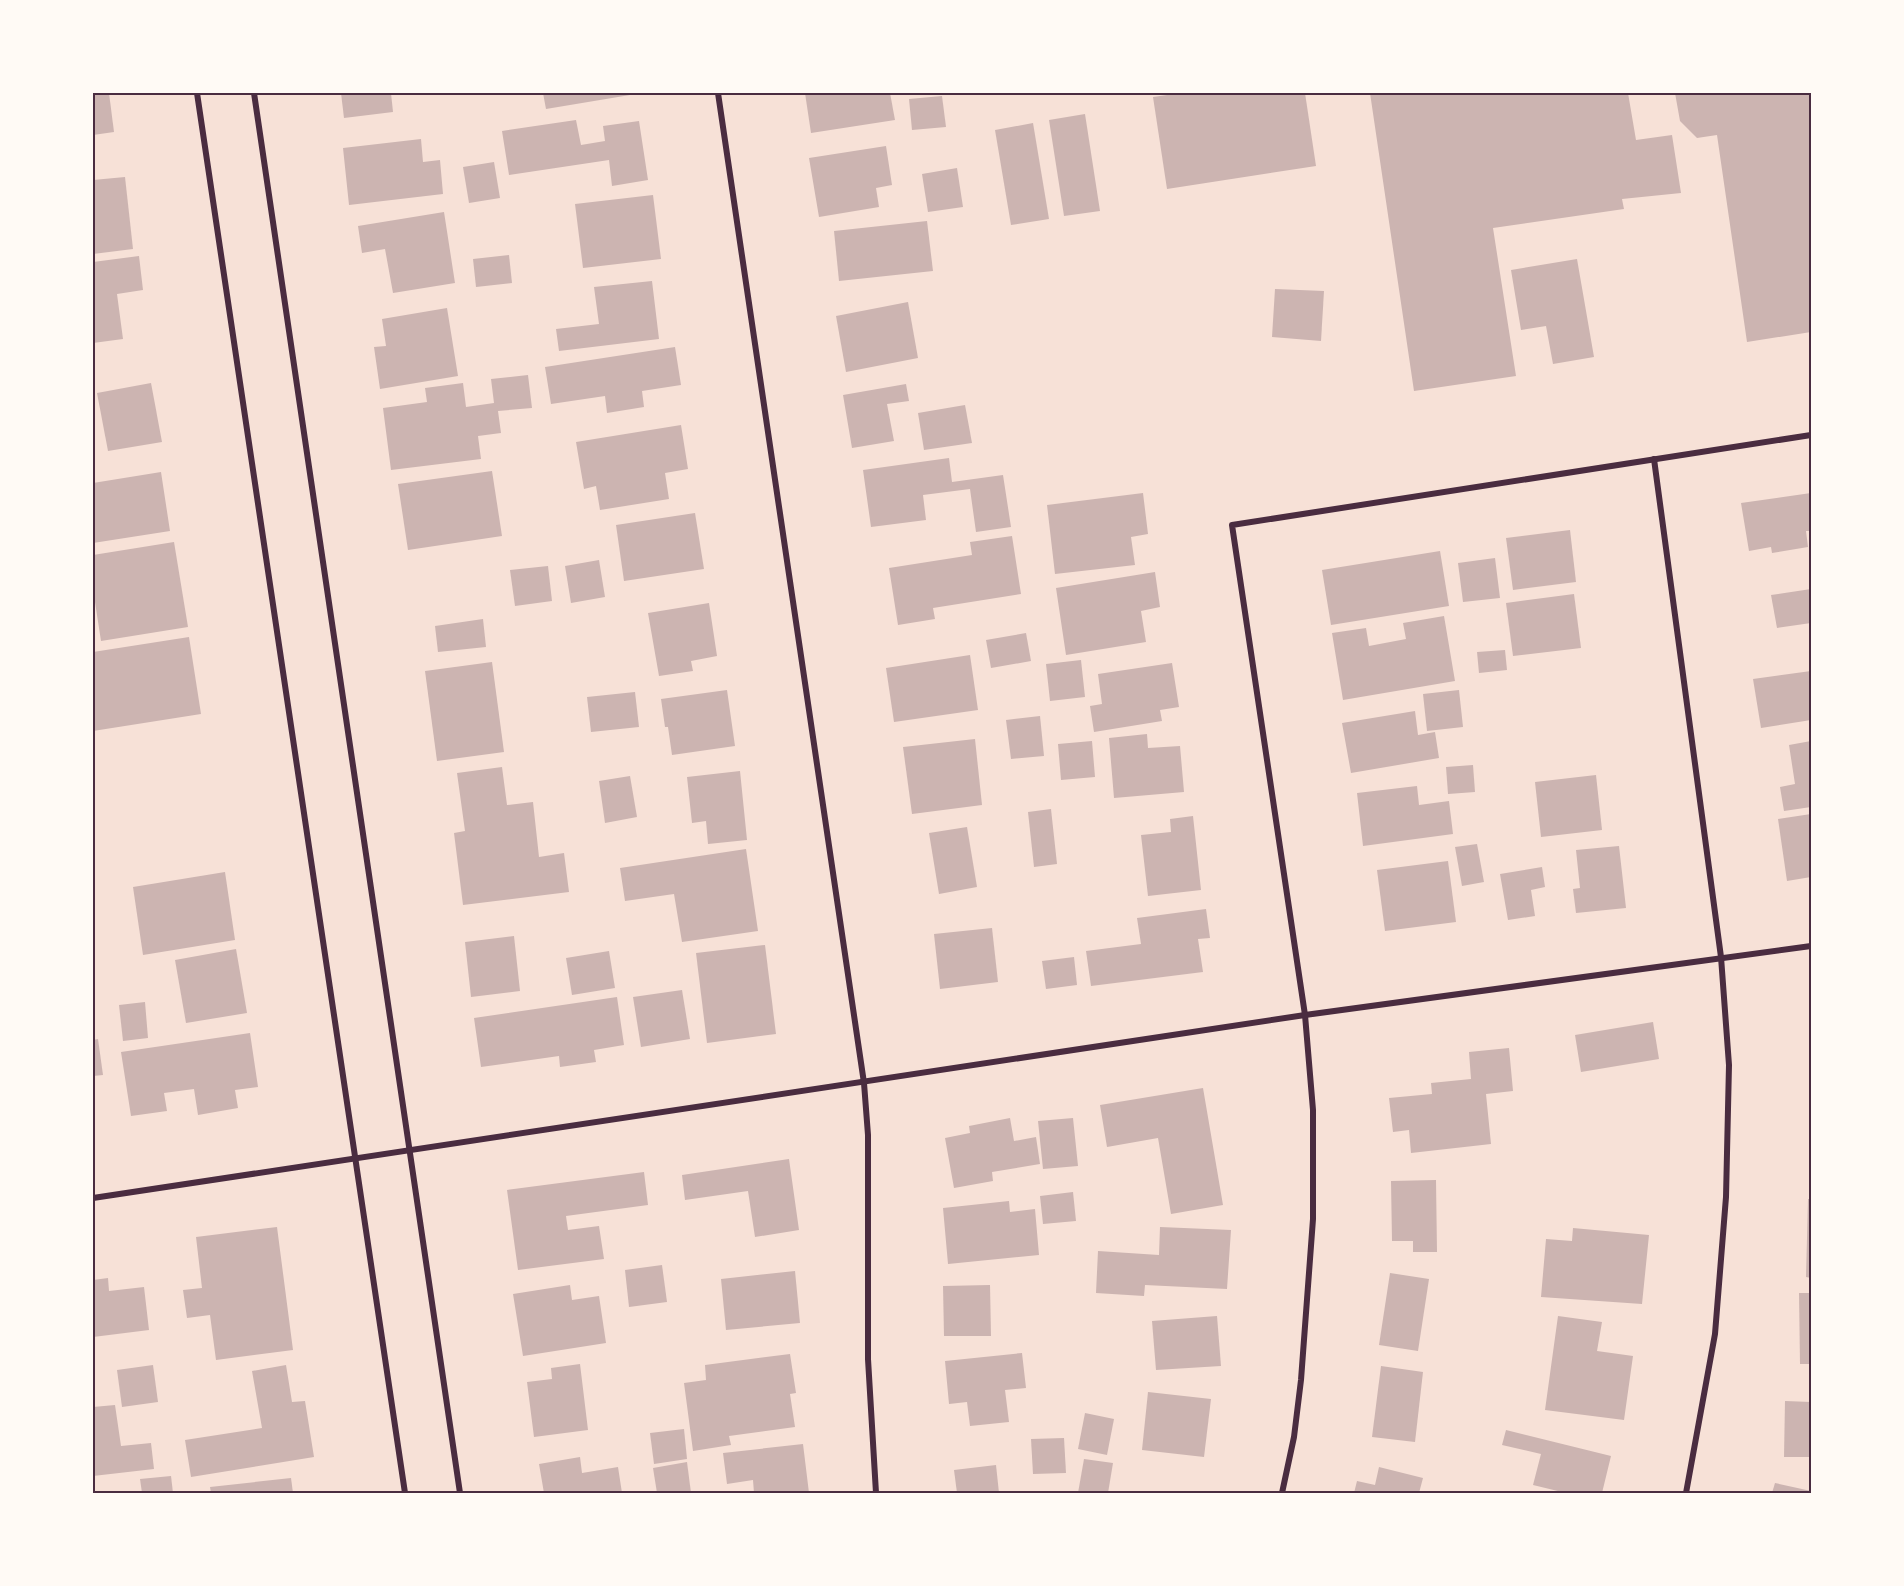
<svg xmlns="http://www.w3.org/2000/svg" width="1904" height="1586" viewBox="0 0 1904 1586" font-family="Jost,sans-serif">
<style>
.building{fill:#ccb4b1}
.lines{fill:none;stroke-linecap:round;stroke-linejoin:round}
.minor{stroke:#4a2c40;stroke-width:6}
.neatline{fill:none;stroke:#4a2c40;stroke-width:2}
</style>
<rect width="100%" height="100%" fill="#f7e1d7"/>
<!-- building -->
<g class="building">
<polygon points="93,93 109,93 114,132 93,135"/>
<polygon points="341,93 391,93 393,112 344,118"/>
<polygon points="543,93 636,93 636,94 546,109"/>
<polygon points="805,93 890,93 895,120 811,133"/>
<polygon points="1181,93 1305,93 1316,166 1167,189 1153,97"/>
<polygon points="1370,93 1628,93 1636,140 1672,135 1681,193 1622,199 1624,209 1493,228 1516,376 1414,391"/>
<polygon points="1675,93 1811,93 1811,332 1747,342 1717,135 1697,138 1680,121"/>
<polygon points="942,96 946,127 912,130 909,99"/>
<polygon points="1085,114 1100,211 1064,216 1049,120"/>
<polygon points="576,120 581,145 605,141 603,126 639,121 648,180 612,186 609,160 509,175 502,131"/>
<polygon points="1033,123 1049,219 1011,225 995,130"/>
<polygon points="421,139 423,162 440,160 443,194 349,205 343,148"/>
<polygon points="886,146 892,185 876,188 879,207 819,217 809,158"/>
<polygon points="494,162 500,198 469,203 463,167"/>
<polygon points="957,168 963,207 928,212 922,174"/>
<polygon points="125,177 133,249 93,254 93,180"/>
<polygon points="653,195 661,259 583,268 575,204"/>
<polygon points="444,212 455,283 393,293 385,249 362,253 358,226"/>
<polygon points="927,221 933,271 839,281 834,231"/>
<polygon points="509,255 512,283 476,287 473,259"/>
<polygon points="139,256 143,290 117,294 123,339 93,343 93,262"/>
<polygon points="1577,259 1594,357 1553,364 1546,326 1521,330 1511,270"/>
<polygon points="652,281 659,339 559,351 556,329 599,324 594,287"/>
<polygon points="1275,289 1324,291 1321,341 1272,337"/>
<polygon points="908,302 918,358 846,372 836,316"/>
<polygon points="447,308 458,376 380,389 374,347 386,346 382,319"/>
<polygon points="675,347 681,385 642,391 644,407 607,413 605,396 551,404 545,367"/>
<polygon points="528,375 532,408 498,411 501,433 478,436 481,459 391,470 383,408 427,402 425,388 463,383 466,407 494,403 491,379"/>
<polygon points="151,383 162,442 108,451 97,393"/>
<polygon points="906,384 909,401 887,404 894,441 852,448 843,395"/>
<polygon points="965,405 972,443 924,450 918,413"/>
<polygon points="681,425 688,469 665,473 669,499 600,510 596,486 584,489 576,442"/>
<polygon points="949,458 952,482 1003,475 1011,527 976,532 970,489 923,495 926,520 871,527 863,470"/>
<polygon points="492,471 502,536 408,550 398,484"/>
<polygon points="161,472 170,531 93,543 93,496 95,496 93,483"/>
<polygon points="1143,493 1148,534 1131,537 1135,565 1055,574 1047,505"/>
<polygon points="1811,493 1811,531 1806,531 1808,547 1772,553 1771,547 1749,551 1741,503"/>
<polygon points="695,513 704,569 624,581 616,525"/>
<polygon points="1570,530 1576,582 1513,590 1506,538"/>
<polygon points="1012,536 1021,594 933,608 935,619 898,625 889,568 972,555 970,542"/>
<polygon points="174,542 188,627 101,641 93,589 93,555"/>
<polygon points="1440,551 1449,606 1331,625 1322,570"/>
<polygon points="1495,558 1500,598 1463,602 1458,563"/>
<polygon points="599,560 605,597 571,603 565,566"/>
<polygon points="548,566 552,601 515,606 510,570"/>
<polygon points="1155,572 1160,607 1141,611 1146,642 1066,655 1056,588"/>
<polygon points="1811,589 1811,623 1777,628 1771,595"/>
<polygon points="1574,594 1581,648 1513,656 1506,603"/>
<polygon points="709,603 717,656 691,661 693,671 659,676 648,613"/>
<polygon points="1444,616 1455,681 1343,700 1332,633 1366,628 1369,646 1406,639 1403,623"/>
<polygon points="483,619 486,647 438,652 435,626"/>
<polygon points="1026,633 1031,661 991,668 986,640"/>
<polygon points="189,637 201,714 93,731 93,652"/>
<polygon points="1505,650 1507,670 1479,673 1477,652"/>
<polygon points="970,655 978,710 894,722 886,668"/>
<polygon points="1081,660 1085,697 1050,701 1046,664"/>
<polygon points="492,662 504,752 437,761 425,671"/>
<polygon points="1172,663 1179,707 1160,710 1162,721 1094,732 1090,706 1102,704 1098,674"/>
<polygon points="1811,671 1811,720 1761,728 1753,679"/>
<polygon points="727,690 735,746 672,755 668,727 665,727 661,699"/>
<polygon points="1459,690 1463,727 1427,731 1423,694"/>
<polygon points="635,692 639,727 591,732 587,697"/>
<polygon points="1415,711 1418,735 1435,732 1439,758 1351,773 1342,723"/>
<polygon points="1040,716 1044,756 1011,759 1006,720"/>
<polygon points="1147,734 1148,748 1180,746 1184,792 1114,798 1109,738"/>
<polygon points="975,739 982,805 912,814 903,747"/>
<polygon points="1092,741 1095,777 1061,780 1058,744"/>
<polygon points="1811,741 1811,807 1784,811 1780,787 1795,784 1789,745"/>
<polygon points="1473,765 1475,792 1448,794 1446,767"/>
<polygon points="502,767 507,805 533,802 539,857 564,853 569,892 463,905 454,833 465,831 457,773"/>
<polygon points="740,771 747,840 708,844 706,821 692,823 687,777"/>
<polygon points="1596,775 1602,830 1541,837 1535,782"/>
<polygon points="630,776 637,817 605,823 599,781"/>
<polygon points="1417,786 1419,805 1449,801 1453,834 1363,846 1357,793"/>
<polygon points="1051,809 1057,864 1034,867 1028,812"/>
<polygon points="1811,814 1811,877 1787,881 1778,819"/>
<polygon points="1193,816 1201,890 1148,896 1141,835 1171,832 1170,819"/>
<polygon points="967,827 977,887 939,894 929,833"/>
<polygon points="1477,844 1484,882 1462,886 1455,847"/>
<polygon points="1619,846 1626,908 1576,913 1573,889 1580,888 1576,850"/>
<polygon points="746,849 758,931 682,942 674,894 625,901 620,868"/>
<polygon points="1448,861 1456,922 1385,931 1377,870"/>
<polygon points="1542,867 1545,887 1531,890 1535,916 1508,920 1500,874"/>
<polygon points="225,872 235,940 143,955 133,887"/>
<polygon points="1206,909 1210,938 1198,939 1203,972 1091,986 1086,951 1141,944 1137,918"/>
<polygon points="992,928 998,982 940,989 934,934"/>
<polygon points="514,936 520,991 471,997 465,942"/>
<polygon points="765,945 776,1034 707,1043 696,953"/>
<polygon points="236,949 247,1013 186,1023 175,960"/>
<polygon points="609,951 615,988 572,995 566,958"/>
<polygon points="1074,957 1077,985 1046,989 1042,961"/>
<polygon points="682,990 690,1039 641,1047 633,997"/>
<polygon points="617,997 624,1045 594,1050 596,1062 560,1067 559,1056 481,1067 474,1018"/>
<polygon points="145,1002 148,1038 123,1041 119,1005"/>
<polygon points="1653,1022 1659,1059 1581,1072 1575,1035"/>
<polygon points="250,1033 258,1087 235,1090 238,1108 198,1115 194,1089 164,1093 167,1111 131,1116 121,1052"/>
<polygon points="98,1039 103,1075 93,1076 93,1040"/>
<polygon points="1509,1048 1513,1091 1486,1094 1491,1144 1411,1153 1409,1130 1393,1132 1389,1098 1432,1094 1431,1083 1471,1079 1469,1052"/>
<polygon points="1203,1088 1223,1205 1171,1214 1158,1138 1107,1147 1100,1105"/>
<polygon points="1010,1118 1014,1141 1036,1137 1040,1164 992,1172 993,1181 954,1188 945,1138 970,1133 969,1126"/>
<polygon points="1073,1118 1078,1166 1043,1169 1038,1121"/>
<polygon points="789,1159 799,1230 755,1237 748,1191 685,1200 682,1175"/>
<polygon points="644,1172 648,1205 566,1216 568,1230 599,1226 604,1259 518,1270 507,1190"/>
<polygon points="1436,1180 1437,1252 1413,1252 1413,1241 1392,1241 1391,1181"/>
<polygon points="1073,1192 1076,1221 1043,1224 1040,1196"/>
<polygon points="1808,1199 1811,1199 1811,1278 1806,1277"/>
<polygon points="1009,1201 1010,1212 1035,1209 1039,1255 948,1264 943,1208"/>
<polygon points="277,1227 293,1350 216,1360 210,1315 187,1318 183,1290 202,1288 196,1237"/>
<polygon points="1160,1227 1231,1230 1227,1289 1145,1285 1144,1296 1096,1293 1098,1251 1159,1255"/>
<polygon points="1573,1228 1649,1235 1642,1304 1541,1297 1546,1239 1572,1241"/>
<polygon points="662,1265 667,1302 629,1307 625,1270"/>
<polygon points="795,1271 800,1323 726,1330 721,1279"/>
<polygon points="1390,1273 1429,1279 1418,1351 1379,1345"/>
<polygon points="108,1278 109,1291 144,1287 149,1330 93,1337 93,1280"/>
<polygon points="570,1285 572,1300 599,1296 606,1343 523,1356 513,1294"/>
<polygon points="990,1285 991,1336 944,1336 943,1286"/>
<polygon points="1799,1293 1811,1293 1811,1364 1800,1364"/>
<polygon points="1217,1316 1221,1366 1156,1370 1152,1321"/>
<polygon points="1558,1316 1602,1322 1597,1351 1633,1356 1624,1420 1545,1410"/>
<polygon points="1022,1353 1026,1388 1005,1390 1009,1422 970,1426 967,1402 949,1404 945,1361"/>
<polygon points="790,1354 796,1393 790,1394 795,1427 729,1436 731,1445 693,1451 684,1383 706,1380 705,1365"/>
<polygon points="580,1364 588,1430 534,1437 527,1382 552,1379 551,1368"/>
<polygon points="153,1365 158,1402 122,1407 117,1370"/>
<polygon points="286,1365 292,1402 305,1401 314,1457 191,1477 185,1440 262,1428 252,1371"/>
<polygon points="1381,1366 1423,1372 1415,1442 1372,1437"/>
<polygon points="1148,1392 1211,1399 1204,1457 1142,1450"/>
<polygon points="1785,1401 1811,1402 1811,1457 1784,1457"/>
<polygon points="115,1405 121,1446 151,1443 154,1469 93,1476 93,1407"/>
<polygon points="1085,1413 1114,1419 1107,1455 1078,1449"/>
<polygon points="684,1429 687,1459 654,1464 650,1433"/>
<polygon points="1506,1430 1611,1456 1602,1493 1566,1493 1533,1485 1541,1454 1502,1445"/>
<polygon points="1064,1438 1066,1473 1033,1474 1031,1439"/>
<polygon points="803,1444 809,1493 754,1493 753,1480 727,1484 723,1453"/>
<polygon points="580,1457 582,1473 618,1467 622,1493 544,1493 539,1464"/>
<polygon points="1084,1459 1113,1463 1108,1493 1078,1493"/>
<polygon points="687,1462 691,1493 657,1493 653,1468"/>
<polygon points="996,1465 999,1493 957,1493 954,1470"/>
<polygon points="1379,1467 1423,1478 1419,1493 1354,1493 1357,1481 1375,1485"/>
<polygon points="171,1476 173,1493 142,1493 140,1479"/>
<polygon points="291,1478 293,1493 211,1493 210,1487"/>
<polygon points="1775,1483 1811,1491 1811,1493 1772,1493"/>
</g>
<g class="lines">
<!-- minor -->
<g class="minor">
<polyline points="197,93 405,1493"/>
<polyline points="254,93 460,1493"/>
<polyline points="718,93 864,1083 868,1135 868,1359 876,1493"/>
<polyline points="1654,459 1721,957 1729,1065 1726,1197 1715,1334 1686,1493"/>
<polyline points="93,1198 1305,1015 1811,946"/>
<polyline points="1282,1493 1294,1437 1301,1380 1313,1219 1313,1110 1305,1015 1232,525 1811,435"/>
</g>
</g>
<!-- border -->
<rect width="1904" height="1586" fill="none" stroke="#fffaf5" stroke-width="189"/>
<rect x="94" y="94" width="1716" height="1398" class="neatline"/>
</svg>
